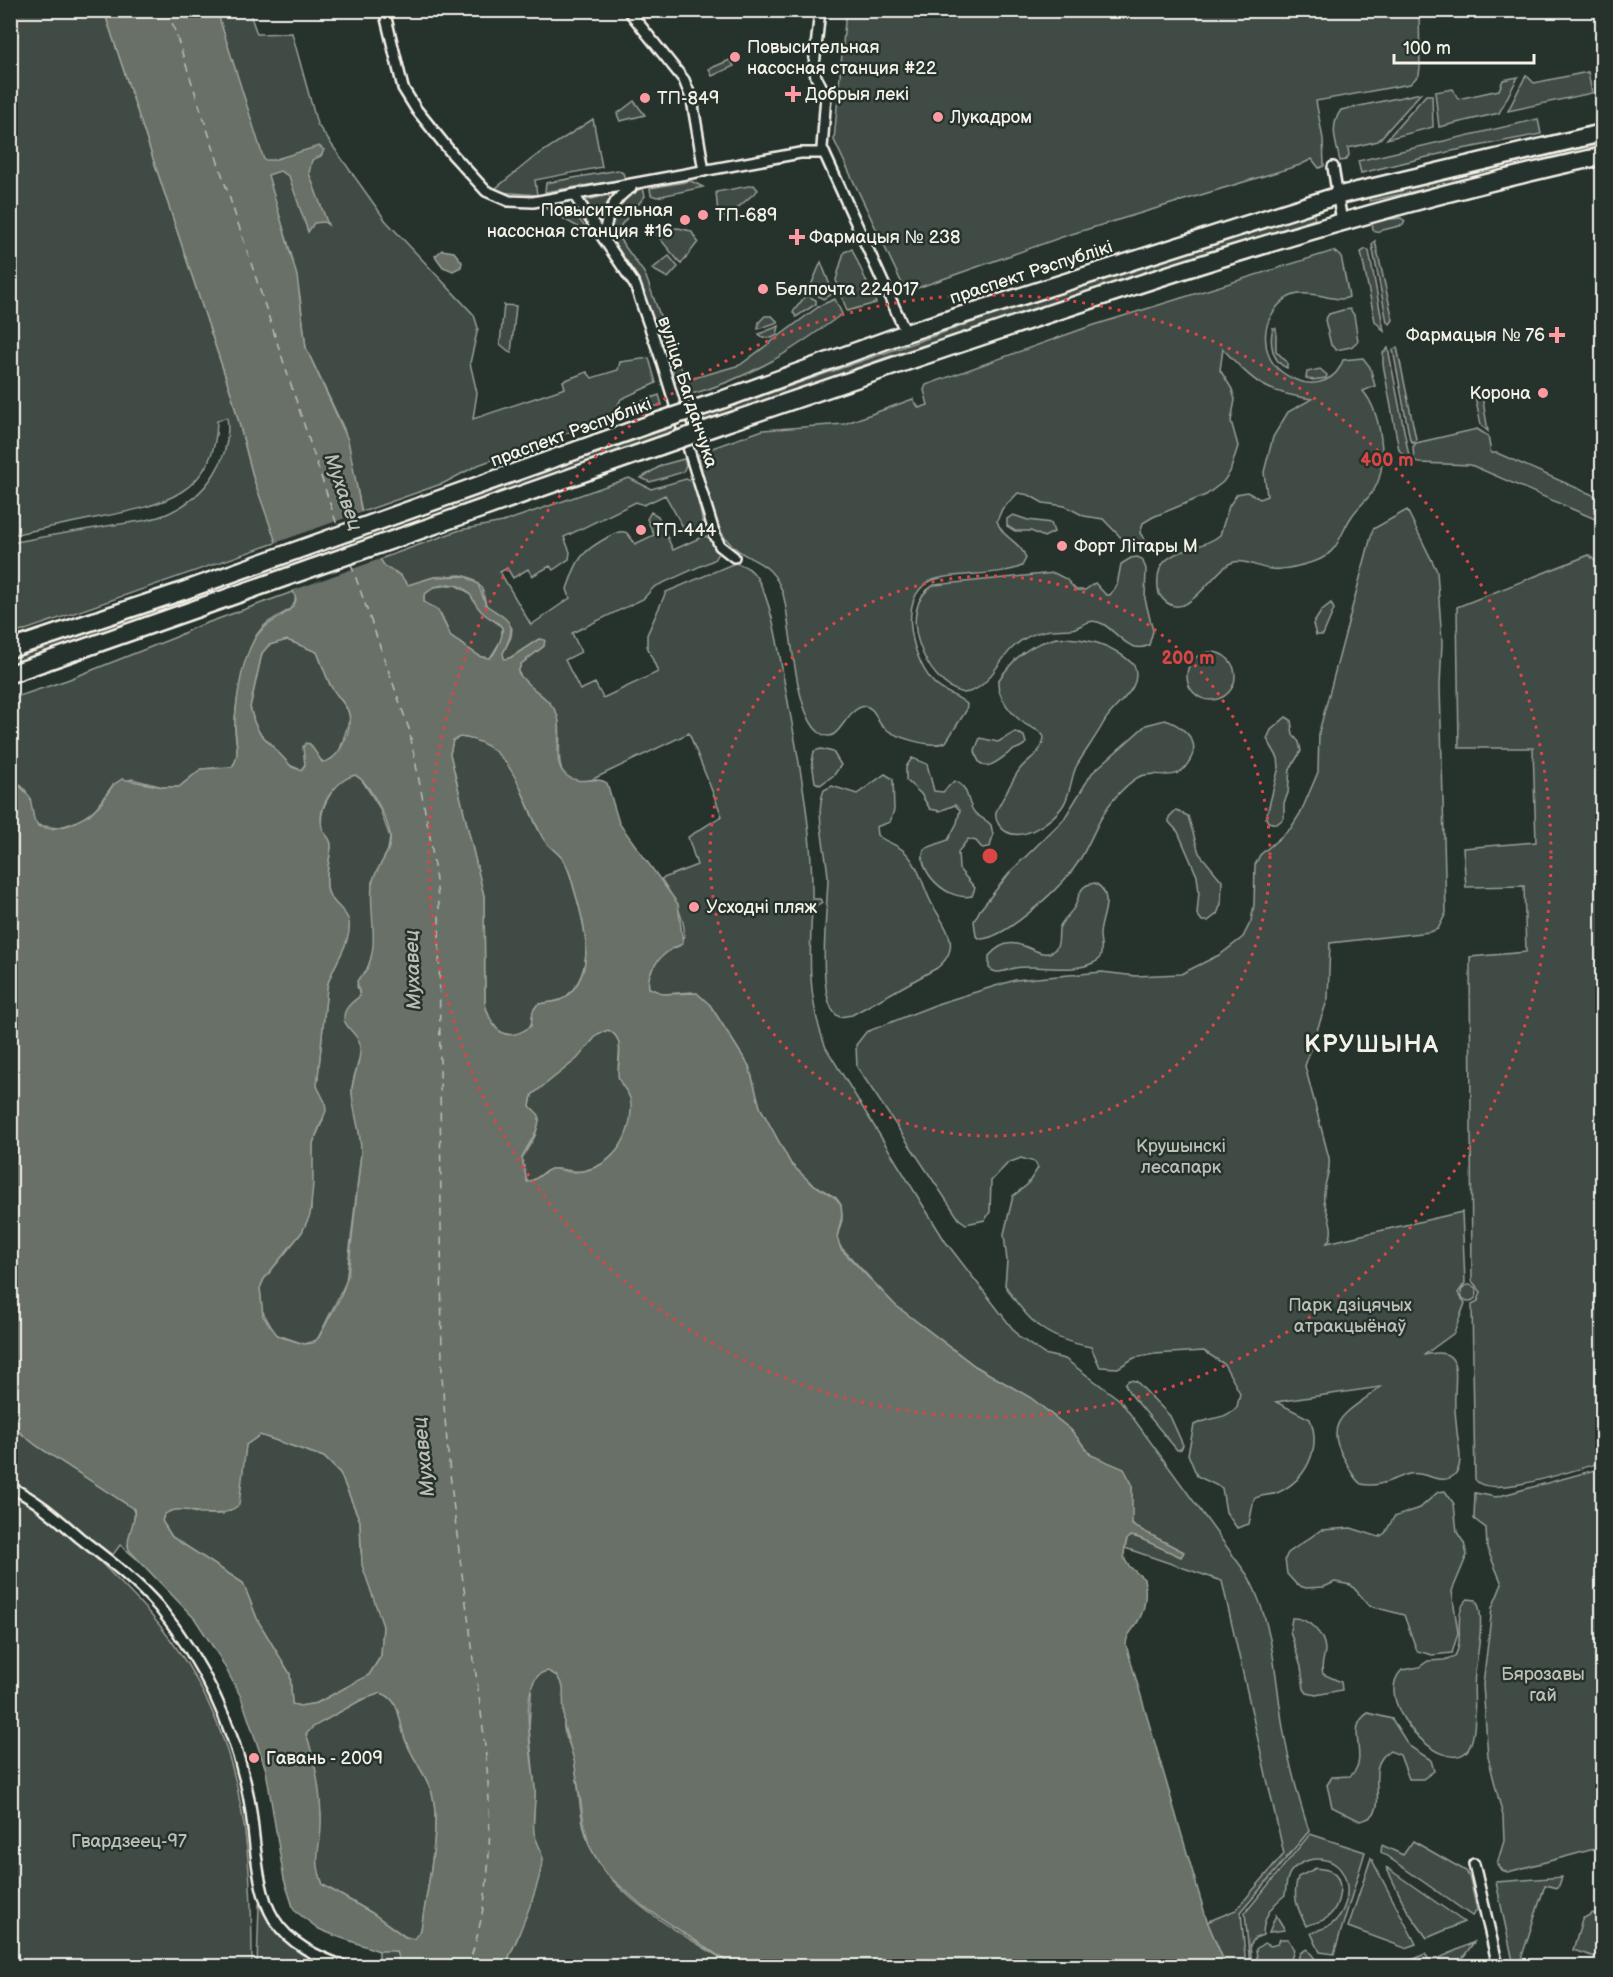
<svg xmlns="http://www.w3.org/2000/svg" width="1613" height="1977" viewBox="0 0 1613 1977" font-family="'Balsamiq Sans',sans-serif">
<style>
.green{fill:#414b45;stroke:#9a9e96;stroke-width:1.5}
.water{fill:#676f68;stroke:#9fa39b;stroke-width:1.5;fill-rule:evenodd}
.pier{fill:#26332d}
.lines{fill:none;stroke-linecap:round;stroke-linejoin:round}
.ferry{stroke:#bcbdb5;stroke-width:1.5;stroke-dasharray:8 6;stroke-linecap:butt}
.minor-casing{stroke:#f4f1e8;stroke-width:14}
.trunk-casing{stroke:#f4f1e8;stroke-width:21}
.minor{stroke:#26332d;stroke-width:9}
.trunk{stroke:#26332d;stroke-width:16}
.trunk-bridge-casing{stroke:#f4f1e8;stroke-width:21;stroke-linecap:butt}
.trunk-bridge{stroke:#26332d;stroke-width:16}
.ring{fill:none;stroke:#da4645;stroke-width:3;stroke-dasharray:3 6}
.poi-dot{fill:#ff9aa2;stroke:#26332d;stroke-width:2}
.labels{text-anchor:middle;stroke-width:5;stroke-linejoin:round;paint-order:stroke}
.poi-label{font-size:18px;fill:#f4f1e8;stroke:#26332d;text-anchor:start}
.street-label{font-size:18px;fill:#f4f1e8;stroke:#26332d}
.park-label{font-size:18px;fill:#bebfb7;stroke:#26332d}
.water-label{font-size:20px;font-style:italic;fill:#bcbdb5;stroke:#26332d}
.district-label{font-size:24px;font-weight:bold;letter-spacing:1.5px;fill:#f4f1e8;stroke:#26332d}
.centre{fill:#da4645;stroke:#26332d;stroke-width:3}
.ring-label{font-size:18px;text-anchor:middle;font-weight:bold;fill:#da4645;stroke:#26332d;stroke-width:5;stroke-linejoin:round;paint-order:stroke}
</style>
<rect width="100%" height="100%" fill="#26332d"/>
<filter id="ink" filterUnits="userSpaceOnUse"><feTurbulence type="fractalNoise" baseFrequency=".0167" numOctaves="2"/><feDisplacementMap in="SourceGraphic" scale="12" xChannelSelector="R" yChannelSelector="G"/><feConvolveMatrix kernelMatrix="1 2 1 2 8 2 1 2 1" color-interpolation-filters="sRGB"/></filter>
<g filter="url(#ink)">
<!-- green -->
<g class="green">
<path d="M11,11H104L232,396L254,480L278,542L11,635V543C41,537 71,532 102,527C124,523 149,522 169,513C206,496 233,458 227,417L217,421C216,494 160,506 100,517C70,523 40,529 11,535Z"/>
<polygon points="217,11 249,11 257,34 292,33 317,124 386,221 474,315 478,328 470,363 477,393 473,419 565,388 563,381 587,372 592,378 618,370 620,362 649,358 656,383 621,399 612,417 478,465 444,483 362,512 344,429 306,348 300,297 292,257"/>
<polygon points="846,11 1419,11 1420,67 1419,75 1410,84 1316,101 1323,139 1324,166 1319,168 1312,159 1300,165 1065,236 906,292 834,140"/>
<polygon points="730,60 734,66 712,76 709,69"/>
<polygon points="1588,72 1592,93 1508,111 1526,75 1534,83"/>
<polygon points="1518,77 1499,113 1439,127 1435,92 1453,89 1458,99 1499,90 1503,80"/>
<path d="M1421,93L1378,141L1348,148L1349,155L1346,160L1340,161C1336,143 1329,126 1341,110Z"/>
<polygon points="1426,95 1432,95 1433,127 1387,139"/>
<polygon points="634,101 645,115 620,121 617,114"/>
<polygon points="593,119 602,167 535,180 537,195 500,192 495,189 533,158"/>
<polygon points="1538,119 1541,134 1452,151 1361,173 1358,161"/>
<polygon points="1602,144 1602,150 1370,201 1368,195"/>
<polygon points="618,170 623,173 625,179 545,192 546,183"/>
<polygon points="691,181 703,187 657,197 651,195 650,188"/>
<polygon points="754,185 758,190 726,218 718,214 716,192"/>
<path d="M643,188L645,196L617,230L609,233C607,212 624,195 643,188Z"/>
<polygon points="608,195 612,200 603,218 597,221 584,201"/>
<polygon points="561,204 572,211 592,235 543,207"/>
<polygon points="1313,213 1315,219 896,354 454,510 452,504 1057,293"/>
<polygon points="1401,218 1405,221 1403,225 1375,232 1373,230 1372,221"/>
<polygon points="678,228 691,231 698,242 681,264 656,234 659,230"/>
<polygon points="618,237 645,274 671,346 664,344 660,339 639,279 611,239"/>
<polygon points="1375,241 1393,320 1390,324 1387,322 1372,245"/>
<polygon points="852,249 876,303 847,311 836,280 844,252"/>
<polygon points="1366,249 1369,251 1384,331 1375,321 1361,252"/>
<path d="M1333,251L1341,256L1349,297C1331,307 1295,273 1271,316C1264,328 1264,343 1269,356C1274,368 1284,375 1296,380C1316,388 1337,380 1343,360L1363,358L1370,367L1375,386L1363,391C1380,411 1388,459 1377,484C1372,497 1360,504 1352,516C1340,533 1339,553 1316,561C1303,565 1284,571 1271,569C1256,568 1246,558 1231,563C1212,570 1184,632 1159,594C1149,544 1197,555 1220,535L1229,506L1237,494L1247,492L1260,499L1267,496L1264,472L1273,437L1288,412L1312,399C1264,392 1256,384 1223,349L1220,370L1232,389L1235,400L1231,421L1238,446L1230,472L1223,482L1206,495L1153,517L1143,523L1140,533L1148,544L1145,550H1140L1127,544L1103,519L1084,516L1065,506L1043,503L1029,495L1018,493L1002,509L997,521C1002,538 1021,542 1026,558L1022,566C1004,575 962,573 940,578C894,587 910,656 933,682C943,693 957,695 967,704L966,711L946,742C932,749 894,737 883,727C875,720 877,709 865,706C843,709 840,747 820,733C794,715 792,626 783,594C771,556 747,565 726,539C711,521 704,476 698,453L763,430L844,424L913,399L919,408L928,405L924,390L926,385L1088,327Z"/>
<polygon points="669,256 678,267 668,278 652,269"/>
<polygon points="821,262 831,288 831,295 823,299 809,290"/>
<polygon points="806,295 816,300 816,304 796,317 793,312"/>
<path d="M835,299L842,314C789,353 749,379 685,396L680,382L740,365L821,305Z"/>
<polygon points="504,305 516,306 511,353 500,344"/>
<polygon points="1343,310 1350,309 1354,315 1358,341 1351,347 1336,350 1331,345 1325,320 1329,314"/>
<polygon points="765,316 772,316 778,322 758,329 759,322"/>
<polygon points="779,326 777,335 772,338 762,337 759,334"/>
<path d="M1273,328H1276V351L1287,362V368C1272,362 1269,342 1273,328Z"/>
<polygon points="1397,347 1416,439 1414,443 1410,440 1393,350"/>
<polygon points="1388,348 1409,456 1407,459 1399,450 1383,364 1383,353"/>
<polygon points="678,360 685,378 676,382 670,362"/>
<polygon points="1320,369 1327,375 1326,378 1313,380 1306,378 1307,372"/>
<polygon points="1480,394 1482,395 1488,431 1481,425 1475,396"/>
<polygon points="659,395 662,405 619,414 624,408"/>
<polygon points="1477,429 1488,436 1491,453 1497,453 1602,499 1602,522 1471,465 1419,463 1414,460 1413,447 1416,443"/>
<polygon points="684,459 686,465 683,472 650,482 641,478 662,465"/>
<path d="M629,478L651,489L686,479L694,482L704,528L693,533L686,532L665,495L644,505L636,502L564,537L570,552L569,559L553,570L550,566L532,576L528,569L513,578L507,568L500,572L531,625L570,598L567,589C578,558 580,552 610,536C616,533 620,530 627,533L635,544L654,535L647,519L651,512L658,516L673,550L704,536L712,539L718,553L714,560L654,587L643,599L572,633L581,652L565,660L580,690L595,683L603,698L658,672L647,646V635L666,592L735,563C745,565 752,569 757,578C772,602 779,652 784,680C797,752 813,825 812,899H820L822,902L812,909C809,959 808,1002 826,1048L945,1241L1019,1337L1044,1354L1065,1359L1120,1400L1248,1576C1274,1624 1275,1676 1283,1728C1289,1763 1298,1797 1309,1831L1241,1912L1246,1966H1226L1207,1922L1236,1910L1284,1854L1222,1581L1125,1548L1127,1539L1132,1536L1184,1552L1134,1527L1131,1522L1132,1484L1091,1455L1071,1430L1031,1398L975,1366L895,1305L839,1245L837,1237L842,1220L841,1205L836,1198L811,1183L791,1164L760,1107L749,1066L710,1005L692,992L664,994L649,988C645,973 659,957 670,950C673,948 676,948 679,946C695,931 670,892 661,879L697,865L688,837L722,816L689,733L591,780C542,792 568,734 556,714C546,698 526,687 518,672L521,664L544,646L539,639L510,658L504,659L503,653L511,637L512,628L486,605L482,588L471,578L461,575L434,577L408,585L396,572L385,567L380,559L460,530L503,522Z"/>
<path d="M1407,510L1437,571L1442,642L1440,686L1446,913L1438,929L1430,932L1330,943L1328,998L1305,1066L1329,1158C1331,1173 1322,1186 1324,1201C1327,1215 1337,1231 1327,1243L1462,1212L1465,1283L1458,1293L1465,1303L1454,1333L1424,1355C1460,1346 1456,1367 1455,1395C1454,1407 1456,1420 1457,1432C1458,1444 1465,1467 1453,1476C1440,1486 1425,1470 1409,1474C1392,1479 1380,1488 1361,1484C1352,1477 1350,1469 1345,1460C1319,1418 1354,1410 1380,1387L1276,1402L1310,1419C1322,1449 1306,1480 1277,1493C1269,1496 1261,1494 1254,1499L1249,1524L1237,1528L1226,1512L1222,1488L1197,1476L1188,1454L1194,1425C1208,1417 1226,1420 1237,1407L1240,1393L1224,1364L1204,1351L1154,1354L1134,1358L1118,1368L1100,1367L1091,1347C1047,1339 1028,1323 1005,1285L1007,1261L1004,1234L1013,1196L1027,1185L1038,1168L1035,1162L1021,1158L1008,1163L991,1181L990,1212L985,1220L966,1224L959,1219L857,1067L856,1045L866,1032L940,1003L1015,980L1102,972L1136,976L1181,974L1221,954L1243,937L1251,921L1254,905L1255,865L1260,855L1291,828L1301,812L1318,772L1319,732L1373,529Z"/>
<polygon points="1013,515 1028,520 1051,523 1054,532 1044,537 1031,531 1015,531 1007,526 1007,519"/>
<path d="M1589,555L1602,568V1462C1580,1468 1487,1501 1475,1479L1472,1304L1478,1301L1481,1292L1472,1281L1470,957L1526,952L1524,886L1466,887L1463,848L1536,842L1533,748H1459L1457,607Z"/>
<path d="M1137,557L1142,559L1146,569L1145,599L1153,631L1149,645C1130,655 1117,632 1103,624C1099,622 1094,620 1089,622C1083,623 1079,628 1072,629C1063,630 1054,629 1045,631C997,640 998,689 964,693C925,685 894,608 934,585L1054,573L1066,579L1076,590H1085L1095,583L1106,595H1110L1117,585L1121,564L1131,558Z"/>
<polygon points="455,585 472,594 480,609 502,627 502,639 490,658 481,657 451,637 441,614 424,602 424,595 434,587"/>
<path d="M295,591C298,611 286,610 272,620C260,627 253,639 249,653C242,676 235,701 235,726C234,740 242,755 232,767L201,769L179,787H163L132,779L113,785L96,808L80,821L57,828L38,825L34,820L26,791L11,775L10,699L67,680L176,637L193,628Z"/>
<polygon points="188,596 190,601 11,665 11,658"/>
<polygon points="1331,603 1334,609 1323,635 1316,635 1313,624 1322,610"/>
<path d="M1057,638C1087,638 1111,643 1134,665C1144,689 1115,703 1104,722C1096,737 1086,750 1077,765C1071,776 1071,792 1064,804C1054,821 1016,849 999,825C997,822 995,817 996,812C997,809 1017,772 1020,769C1030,757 1042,754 1044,737C1040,729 1032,729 1025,724C1012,715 997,697 998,681C1014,658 1028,644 1057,638Z"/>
<polygon points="287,640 317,652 330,685 348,710 350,718 339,753 325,763 304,747 306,763 301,770 289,765 259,732 254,722 250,707 262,653 269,645"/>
<circle cx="1211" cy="676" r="24"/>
<polygon points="1286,717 1291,720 1293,735 1299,742 1301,751 1290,769 1288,793 1284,803 1284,818 1277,824 1268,822 1266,818 1279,767 1278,758 1267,739 1271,730"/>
<path d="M1165,720C1179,724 1200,739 1192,756C1178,787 1161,769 1141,776C1131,780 1120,792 1113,800C1097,819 1091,844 1077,864C1062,886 1007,938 981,939L976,936L974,921L980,910L1011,871L1064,819L1092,773L1146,725Z"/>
<path d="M1015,732L1024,736L1026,743C1021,749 1015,748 1010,752C997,762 980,778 975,750L980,738L998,742Z"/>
<path d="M460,737C519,743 519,799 543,838C549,847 559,852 564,861C570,870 572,882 575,892C585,925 597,969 567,996C558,1004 547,1001 537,1005L533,1011L531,1026C506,1045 492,1031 485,1004L484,896L450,754L453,740Z"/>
<polygon points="821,749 833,752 841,765 834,775 820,785 815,782 812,762 814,751"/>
<path d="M912,758L927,764L934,791L943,792L954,781C971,787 965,802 975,813C980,818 986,819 991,825L993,835L990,847L982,848L976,841L968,839L958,852L959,869L975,888L972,896C949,902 916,872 924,849L948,840L957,823L960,810L955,805L940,811L930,809L921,794L906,780V767Z"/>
<path d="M885,774L893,779L894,810L890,822L876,827L877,835C885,842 897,844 905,852C918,865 922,882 929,898C939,921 967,944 937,968L852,1015L840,1017C814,1008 828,903 828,878C827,853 814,813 824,790L832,786L857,794Z"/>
<path d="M355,775L362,780L379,807L390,837L388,850L372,882L375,948L366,972L359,978L357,986L360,996L345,1012C346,1029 357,1029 360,1044C363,1060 352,1074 352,1090C353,1111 362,1132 361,1154L346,1282L317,1340L304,1344L275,1334L262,1310L260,1288L264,1279L302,1232L311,1210L313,1143L323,1120L317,1086L327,987C331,966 348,949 349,927C349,912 332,905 328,892C324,877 330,861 331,846C331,838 325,836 323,830C316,809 335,780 355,775Z"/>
<polygon points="1176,810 1188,816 1199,853 1222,881 1221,904 1217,914 1208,921 1202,921 1197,914 1199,892 1197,876 1178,832 1169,822 1169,817"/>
<path d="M1095,883C1116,895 1101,917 1100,934C1100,944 1106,958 1093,963C1069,974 1040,964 1015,968C1005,970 997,976 989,968V956C1017,923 1040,968 1056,948C1060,942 1058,936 1059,929C1061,920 1071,914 1075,906C1078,900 1078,894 1083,888C1086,884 1090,884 1095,883Z"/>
<path d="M608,1030C628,1039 615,1060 619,1075C621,1084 629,1091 631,1099C637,1133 615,1165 582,1171C572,1173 560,1167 551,1169C542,1172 537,1181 527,1182L522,1158L535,1136L539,1120L530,1106L532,1095L598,1034Z"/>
<circle cx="1469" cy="1293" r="8"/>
<polygon points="1129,1380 1136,1381 1170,1416 1183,1445 1181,1449 1177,1450 1129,1392 1125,1384"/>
<polygon points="10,1425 37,1446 132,1507 135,1515 128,1546 137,1559 120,1545 112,1556 107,1552 104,1557 11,1484"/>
<polygon points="260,1435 324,1457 340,1473 360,1521 361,1552 383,1626 381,1656 369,1675 317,1703 300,1706 292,1704 290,1674 258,1621 243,1583 172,1537 162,1521 164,1515 168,1511 182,1509 200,1514 223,1514 242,1474 246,1445"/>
<polygon points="1602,1468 1602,1847 1508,1872 1501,1870 1497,1864 1504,1841 1503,1816 1488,1757 1483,1685 1492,1608 1502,1584 1487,1548 1486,1528 1474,1519 1475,1493 1496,1497"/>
<path d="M10,1491C49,1510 82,1543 112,1574C129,1591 146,1608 161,1627C243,1730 252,1841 252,1966H40L11,1957Z"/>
<polygon points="1445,1491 1454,1504 1457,1532 1464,1543 1467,1555 1452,1591 1458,1633 1452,1653 1432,1655 1417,1651 1404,1615 1370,1606 1351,1585 1335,1582 1324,1587 1306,1588 1297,1585 1287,1574 1285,1559 1288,1553 1321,1530 1351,1528 1379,1537 1385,1533 1394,1517 1420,1508 1438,1492"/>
<path d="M1468,1599L1476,1600C1486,1615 1477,1655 1475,1673C1472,1696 1479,1724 1470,1746C1453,1785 1368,1704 1402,1670L1419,1667L1428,1661L1444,1660L1455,1656C1465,1639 1452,1611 1468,1599Z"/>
<path d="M1292,1618C1308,1617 1324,1634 1325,1649C1325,1658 1320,1664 1323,1674L1341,1682L1342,1690L1316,1695L1307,1693L1304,1689L1301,1667L1290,1631Z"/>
<path d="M548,1671C556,1673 561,1679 563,1686C568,1699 563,1714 564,1728C565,1738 572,1748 574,1758C580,1787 578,1821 591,1848C615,1901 686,1936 734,1966H505L518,1937L541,1852L533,1831L535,1791L529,1727L532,1682L540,1673Z"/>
<path d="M381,1693C401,1699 399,1722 405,1739C412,1758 426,1774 432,1793C442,1825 426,1895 421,1930L414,1939L406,1937L372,1913L323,1885L316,1867V1854L321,1815L306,1734L312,1727L361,1700Z"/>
<path d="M1368,1713L1392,1719L1409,1746L1431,1760L1434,1771L1423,1779H1409L1400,1755L1390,1751C1359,1768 1397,1815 1360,1821L1332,1807L1327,1785L1332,1777L1350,1776C1372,1758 1343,1729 1368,1713Z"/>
<path d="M1310,1834L1365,1852L1334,1954L1320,1952L1311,1933C1317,1930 1327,1928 1332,1924C1359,1901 1349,1851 1309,1860C1300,1863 1291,1868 1288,1877C1286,1882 1286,1889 1285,1895C1271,1906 1263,1917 1263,1935L1255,1938L1250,1945L1252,1966H1250L1245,1913Z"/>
<polygon points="1413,1841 1466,1871 1470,1879 1477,1910 1472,1916 1381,1852 1382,1845 1403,1855"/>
<polygon points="1371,1858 1416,1944 1405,1948 1348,1927"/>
<polygon points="1386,1867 1464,1922 1427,1938 1407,1910"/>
<path d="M1316,1868C1320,1869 1326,1869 1330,1871C1347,1880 1339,1907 1328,1917C1323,1922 1312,1923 1306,1926C1297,1907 1292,1897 1298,1877Z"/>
<polygon points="1562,1877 1558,1888 1545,1885 1521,1959 1527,1962 1525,1966 1514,1966 1496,1882"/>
<path d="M259,1905C276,1931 295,1954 325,1966H257Z"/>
<polygon points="1593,1913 1602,1916 1601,1959 1573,1950 1582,1919"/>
<polygon points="1276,1915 1285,1930 1269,1932"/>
<polygon points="1280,1939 1288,1939 1294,1950 1289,1966 1258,1966 1256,1949 1264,1943 1271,1946 1278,1944"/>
<polygon points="1474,1942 1457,1966 1399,1966 1425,1954 1431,1962"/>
<polygon points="391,1949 399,1955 400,1966 379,1966 379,1951"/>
<polygon points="1307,1949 1316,1960 1326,1965 1326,1966 1296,1966 1300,1953"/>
</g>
<!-- water -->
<g class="water">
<path d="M104,11H217L264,160H273L319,146L324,150L321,156L312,160L309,173L328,225L324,222L314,223L308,232L289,176L280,171L268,175L297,276L306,348L348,440L366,536L385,567L400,575L408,585L434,577L465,576L478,584L486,605C510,622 519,622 503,653L504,659L510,658L539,639L545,640L544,646L521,664L518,672C527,689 552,697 558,717C563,735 550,763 567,776C580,786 595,775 607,783L619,823L678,904L683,943C679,947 675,946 670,950C658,958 646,973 649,988L664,994L697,993L710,1005L749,1066L760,1107L791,1164L811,1183L836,1198L841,1205L842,1216L837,1237L841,1249L895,1305L975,1366L1031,1398L1071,1430L1091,1455L1124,1469L1132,1484V1525L1184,1552L1181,1557L1137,1537L1130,1536L1127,1539C1119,1565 1129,1565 1144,1579C1147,1594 1145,1611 1137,1623C1132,1631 1126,1635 1126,1645L1207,1921L1226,1966H734L644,1907L604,1872L589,1845L585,1829L574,1760L564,1726L563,1687L557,1676L548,1671C514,1674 534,1767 535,1790C536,1804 532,1818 534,1832C535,1841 542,1848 542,1858C543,1880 515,1944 505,1966H400L396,1951H379L336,1936L319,1929L294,1910L284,1879L266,1770L241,1697L219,1656L195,1619L129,1550C125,1535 137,1523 134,1509L37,1446L11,1425L10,775L30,797L34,820L38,826L51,829L69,825L89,815L102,802L113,785L122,779L163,787H179L201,769L232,767C242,754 234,736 235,721C237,695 241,663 254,640C265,619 293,616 296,599L254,480L232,396ZM448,584C475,587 468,599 483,613C498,626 509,621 498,646C495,651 495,654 490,658L481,657L451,637L438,610L424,602V595L434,587ZM287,640L317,652C322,663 325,675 331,686C336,696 347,704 349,714C353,728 339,762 322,762L310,744L306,743L303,747L305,765L301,770L292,767L259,732L254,722L250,707L262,653L269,645ZM460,737C515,743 521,799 543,838C548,848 559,852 564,861C570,870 572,882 575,892C585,925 597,969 567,996C558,1004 547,1001 537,1005L533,1011L531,1026C506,1045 492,1031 485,1004L484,896L450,754L453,740ZM355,775C369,782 393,826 390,843C388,858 374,869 372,885C369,914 380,945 366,971C363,976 359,977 357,981L360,996C353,1002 344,1007 344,1018C344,1028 358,1033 360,1045C362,1060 353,1074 352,1090C352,1111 362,1132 361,1154L348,1275L341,1296L319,1337L313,1343L304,1344L278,1336L263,1316L260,1288L264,1279L302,1232L310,1215L313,1184V1143L326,1111L325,1102L317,1086L327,987C331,966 352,945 349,922C347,910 332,904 328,892C324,877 330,860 331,846C331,837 326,837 323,830C315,809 335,780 355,775ZM608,1030C626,1038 618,1060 618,1075C619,1087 631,1091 631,1104C632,1139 611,1171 573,1172C566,1173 558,1167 551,1169C542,1172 537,1181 527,1182L522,1158C528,1142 540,1133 539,1115L530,1106L532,1095L577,1059L598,1034ZM260,1435L324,1457L340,1473L360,1521L362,1565L383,1626L381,1656L369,1675L317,1703L300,1706L292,1704L290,1674L258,1621L243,1583L172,1537L162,1521L164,1515C183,1499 211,1527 239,1505L246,1445ZM381,1693C401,1699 399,1722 405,1739C412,1758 426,1774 432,1793C442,1825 426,1895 421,1930L414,1939L405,1937L372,1913L323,1885C311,1853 323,1845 321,1816C320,1789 315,1760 306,1734L313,1727L361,1700Z"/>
<polygon points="442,250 454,252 462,262 461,267 453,271 443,267 435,256"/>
</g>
<!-- pier -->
<polygon class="pier" points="365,511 369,535 383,558 291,591 275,543"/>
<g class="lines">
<!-- ferry -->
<g class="ferry">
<polyline points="168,10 338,528"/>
<path d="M351,564L409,729L431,842L439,905L442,1375C447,1459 457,1541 469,1624C484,1736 507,1857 468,1966"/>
</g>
<!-- minor casing -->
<g class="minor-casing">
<g id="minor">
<polyline points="384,10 403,88 416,109 453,155 486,191 509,201 533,202 800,153 824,153"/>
<polyline points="628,10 684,80 692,100 704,171"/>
<polyline points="820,10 814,66 816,77 826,95 822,148 906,333"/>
<polyline points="1333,167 1342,222"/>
<polyline points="574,195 635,285 661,359 715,535 720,546 734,557"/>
<path d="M604,239C605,219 613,197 631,188"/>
<path d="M10,1487C37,1500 58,1519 80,1538C107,1559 137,1581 159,1607C203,1661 234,1727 248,1794C256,1831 254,1887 274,1919C289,1944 318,1957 344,1966"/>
<polyline points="1474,1864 1498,1966"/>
</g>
</g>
<!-- trunk casing -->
<g class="trunk-casing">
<g id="trunk">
<polyline points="716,402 906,333 1336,196 1602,133"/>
<path d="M723,424C1014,326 1302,221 1602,156"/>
<polyline points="10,649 180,592 653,423"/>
<polyline points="10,674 660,446"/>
</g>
</g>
<!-- minor -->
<use href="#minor" class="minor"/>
<!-- trunk -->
<use href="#trunk" class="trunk"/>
<!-- trunk-bridge casing -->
<g class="trunk-bridge-casing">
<g id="trunk-bridge">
<polyline points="653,423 716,402"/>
<polyline points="660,446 723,424"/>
</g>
</g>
<!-- trunk-bridge -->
<use href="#trunk-bridge" class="trunk-bridge"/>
</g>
</g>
<!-- distance rings -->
<g class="ring">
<circle cx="990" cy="856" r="280"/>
<circle cx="990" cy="856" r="561"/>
</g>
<!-- markers -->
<g class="poi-dot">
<circle cx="735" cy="57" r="6"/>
<path d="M790 85h6v6h6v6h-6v6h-6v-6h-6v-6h6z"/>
<circle cx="645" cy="98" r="6"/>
<circle cx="938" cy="117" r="6"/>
<circle cx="703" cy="215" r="6"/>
<circle cx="685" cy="220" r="6"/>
<path d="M794 228h6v6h6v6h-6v6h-6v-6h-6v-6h6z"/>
<circle cx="763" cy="289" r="6"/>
<path d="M1554 326h6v6h6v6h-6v6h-6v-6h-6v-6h6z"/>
<circle cx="1543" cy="393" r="6"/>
<circle cx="641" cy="530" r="6"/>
<circle cx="1062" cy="546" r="6"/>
<circle cx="694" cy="907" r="6"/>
<circle cx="254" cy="1758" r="6"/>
</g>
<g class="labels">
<!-- poi labels -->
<g class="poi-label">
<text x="747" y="53">Повысительная<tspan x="747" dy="21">насосная станция #22</tspan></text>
<text x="805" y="100">Добрыя лекі</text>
<text x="657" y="104">ТП-849</text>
<text x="950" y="123">Лукадром</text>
<text x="673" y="216" text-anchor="end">Повысительная<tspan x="673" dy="21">насосная станция #16</tspan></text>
<text x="715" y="221">ТП-689</text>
<text x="809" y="243">Фармацыя № 238</text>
<text x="775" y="295">Белпочта 224017</text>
<text x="1545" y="341" text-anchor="end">Фармацыя № 76</text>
<text x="1531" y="399" text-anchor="end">Корона</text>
<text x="653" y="536">ТП-444</text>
<text x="1074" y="552">Форт Літары М</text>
<text x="706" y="913">Усходні пляж</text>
<text x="266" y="1764">Гавань - 2009</text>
</g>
<!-- street labels -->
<g class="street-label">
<text transform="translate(1031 272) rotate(-18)" y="6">праспект Рэспублікі</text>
<text transform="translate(688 392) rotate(72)" y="6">вуліца Багданчука</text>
<text transform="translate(571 432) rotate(-20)" y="6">праспект Рэспублікі</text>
</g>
<!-- park labels -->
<g class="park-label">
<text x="1181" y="1152">Крушынскі<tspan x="1181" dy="21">лесапарк</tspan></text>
<text x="1350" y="1311">Парк дзіцячых<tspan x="1350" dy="21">атракцыёнаў</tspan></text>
<text x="1543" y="1680">Бярозавы<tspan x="1543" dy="21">гай</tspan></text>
<text x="129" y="1847">Гвардзеец-97</text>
</g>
<!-- water labels -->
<g class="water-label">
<text transform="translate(344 492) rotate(71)" y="7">Мухавец</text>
<text transform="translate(412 970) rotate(-92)" y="7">Мухавец</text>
<text transform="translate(423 1457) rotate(-96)" y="7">Мухавец</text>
</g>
<!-- district labels -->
<g class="district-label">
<text x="1372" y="1052">КРУШЫНА</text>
</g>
</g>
<circle cx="990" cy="856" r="9" class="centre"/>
<g class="ring-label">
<text x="1387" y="466">400 m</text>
<text x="1188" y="664">200 m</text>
</g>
<!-- margin -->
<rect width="1613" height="1977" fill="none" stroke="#26332d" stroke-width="36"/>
<rect x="18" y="18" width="1577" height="1941" fill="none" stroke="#f4f1e8" stroke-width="2" filter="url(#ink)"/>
<!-- scale -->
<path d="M1394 54v9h140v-9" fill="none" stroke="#f4f1e8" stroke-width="3"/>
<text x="1403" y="54" font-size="18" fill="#f4f1e8" stroke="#26332d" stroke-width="4.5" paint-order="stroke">100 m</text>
</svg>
